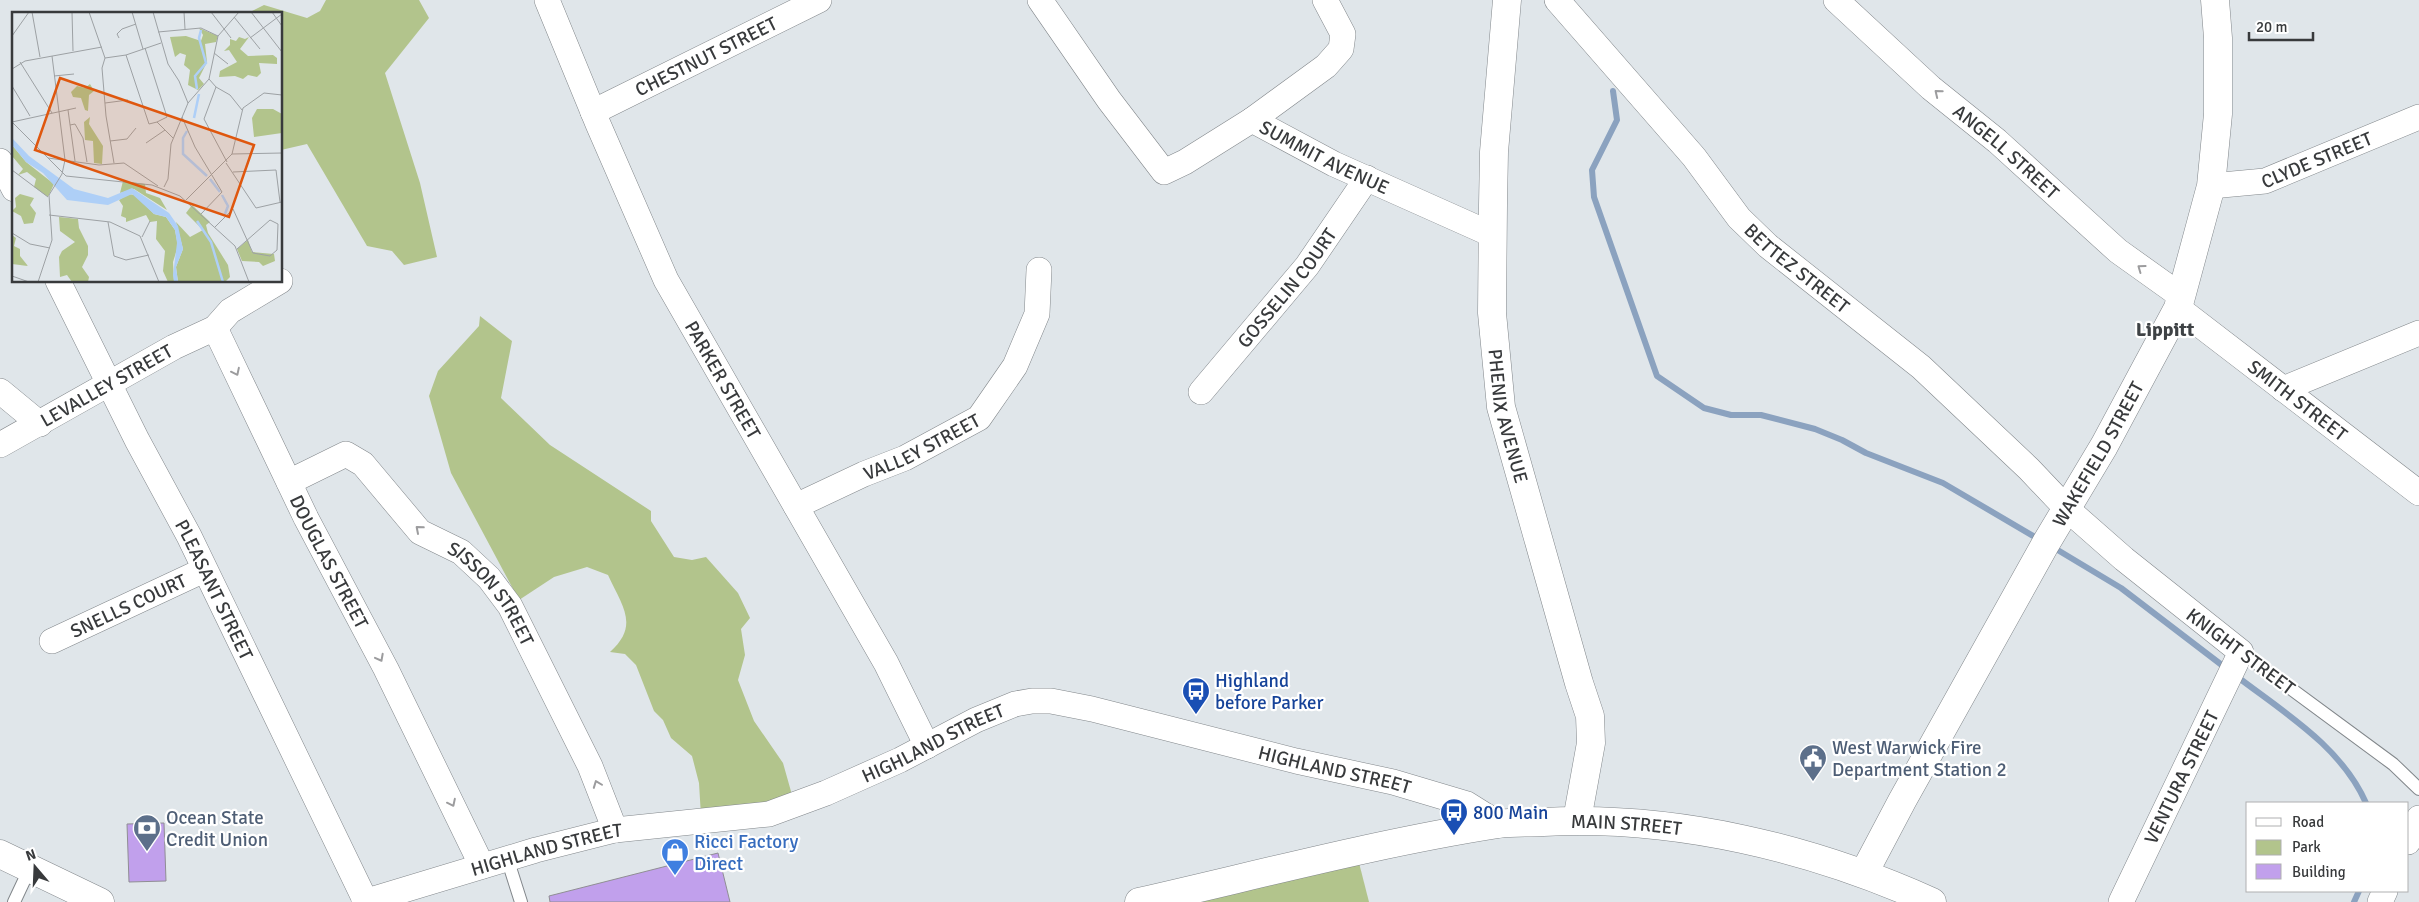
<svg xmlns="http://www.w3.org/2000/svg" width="2419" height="902" viewBox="0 0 2419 902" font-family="Signika,sans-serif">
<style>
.green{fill:#b2c48c}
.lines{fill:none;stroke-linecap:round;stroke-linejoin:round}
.stream{stroke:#8ba2bf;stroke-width:6}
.building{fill:#c1a0ec;stroke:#908e94}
.service-casing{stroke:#82878b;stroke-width:14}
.minor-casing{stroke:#82878b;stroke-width:26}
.tertiary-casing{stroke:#82878b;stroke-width:29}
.secondary-casing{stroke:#82878b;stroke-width:29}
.service{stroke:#fff;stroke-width:12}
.minor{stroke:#fff;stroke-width:25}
.tertiary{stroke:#fff;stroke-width:28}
.secondary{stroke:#fff;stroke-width:28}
.oneway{stroke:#9c9c9e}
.labels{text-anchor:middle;stroke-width:4.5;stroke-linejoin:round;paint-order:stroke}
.street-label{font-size:19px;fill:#383a3c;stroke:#fff}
.transit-label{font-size:19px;fill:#164399;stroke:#fff;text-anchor:start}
.service-label{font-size:19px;fill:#4e5e75;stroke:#fff;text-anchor:start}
.shop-label{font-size:19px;fill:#366cbe;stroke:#fff;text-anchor:start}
.neighbourhood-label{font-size:20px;font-weight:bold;fill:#3e4245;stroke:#fff}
.inset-river{fill:none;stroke:#aecff7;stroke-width:2.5}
.inset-road{fill:none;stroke:#9da1a4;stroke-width:1}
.view{fill:#df570e;fill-opacity:0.15;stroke:#df570e;stroke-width:2.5}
.inset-edge{fill:none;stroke:#383a3c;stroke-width:2.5}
</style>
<rect width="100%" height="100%" fill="#e0e6ea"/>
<!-- green -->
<g class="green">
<polygon points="326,0 419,0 429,18 385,73 420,183 437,257 404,265 392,251 367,246 307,144 281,150 281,14 246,14 264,5 307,18 320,11"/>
<path d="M480,316L512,341L501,398L550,445L651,511V521L674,557L692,560L706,557L738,593L750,618L741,629L745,655L738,680L754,721L783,763L794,802L701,816L699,783L692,756L671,738L663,720L654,711L636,665L625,654L610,652C640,625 622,606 608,575L587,567L554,577L519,600L451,473L429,396L438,371L479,326Z"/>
<polygon points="1356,851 1369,902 1133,902"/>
</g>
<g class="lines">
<!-- stream -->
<g class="stream">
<polyline points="1613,91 1617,120 1592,170 1594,197 1657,376 1704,408 1731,415 1761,415 1815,429 1842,440 1866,453 1943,483 2040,540"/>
<polyline points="2051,546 2121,588 2227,669"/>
<path d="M2235,675C2283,712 2341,746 2366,803"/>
<polyline points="2354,902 2359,891"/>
</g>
</g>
<!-- building -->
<g class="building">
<polygon points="164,823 166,881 129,882 127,824"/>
<polygon points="718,853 730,902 550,902 549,896"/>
</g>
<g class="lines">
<!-- service casing -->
<g class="service-casing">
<g id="service">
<polyline points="2241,652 2393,764 2419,789"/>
<polyline points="507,858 521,902"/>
<polyline points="14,902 30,868"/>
</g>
</g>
<!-- minor casing -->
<g class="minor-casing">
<g id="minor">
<path id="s1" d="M547,0L598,124L666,280L886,663L927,746"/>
<path id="s2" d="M1040,0L1109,100L1164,172L1185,162L1252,120L1334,164L1493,235"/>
<path id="s3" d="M1557,0L1694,157L1739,218L1768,246L1921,367L2029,469L2066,508L2124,559L2241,652L2121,902"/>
<path id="s4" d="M1836,0L1931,88L1997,141L2118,251L2181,296"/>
<path id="s5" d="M593,112L819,0"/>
<polyline points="1252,120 1326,66 1341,49 1343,34 1325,0"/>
<polyline points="0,161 14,189"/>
<path id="s6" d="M2211,186L2265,181L2419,117"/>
<path id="s7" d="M58,281L137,440L189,536L366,902"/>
<path id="s8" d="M2178,308L2419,493"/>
<path id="s9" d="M215,328L306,518L386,669L482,866"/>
<polyline points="2283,389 2419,333"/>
<polyline points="0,391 40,424"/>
<path id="s10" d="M1201,392L1307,266L1367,178"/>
<path id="s11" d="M0,445L174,347L215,328L230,311L280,281"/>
<path id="s12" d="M289,482L346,454L363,464L420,532L461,552L489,578L510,606L590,766L615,830"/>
<path id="s13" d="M796,506L864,474L905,458L979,418L1015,366L1037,314L1039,270"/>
<path id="s14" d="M52,641L204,570"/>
<polyline points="2408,842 2419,818"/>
<path id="s15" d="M364,902L536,850L615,830L769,814L826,793L900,760L976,720L1015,704L1032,701H1051L1092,709L1296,761L1393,782L1467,804L1499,824"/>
<polyline points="2380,902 2385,891"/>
</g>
</g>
<!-- tertiary casing -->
<g class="tertiary-casing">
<g id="tertiary">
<path id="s16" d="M1864,873L1902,801L2046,543L2104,446L2178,308L2211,186L2218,114V38L2215,0"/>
</g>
</g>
<!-- secondary casing -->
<g class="secondary-casing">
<g id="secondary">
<path id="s17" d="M1507,0L1494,152L1493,205L1492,313L1501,407L1579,683L1590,716L1591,743L1577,820"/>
<polyline points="0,854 100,902"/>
<path id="s18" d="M1139,902C1258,875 1377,843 1498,824C1513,822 1528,823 1543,822C1676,815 1812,848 1932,902"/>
</g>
</g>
<!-- service -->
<use href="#service" class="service"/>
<!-- minor -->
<use href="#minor" class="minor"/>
<!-- tertiary -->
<use href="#tertiary" class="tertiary"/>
<!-- secondary -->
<use href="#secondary" class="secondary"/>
</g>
<!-- one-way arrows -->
<defs><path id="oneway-chevron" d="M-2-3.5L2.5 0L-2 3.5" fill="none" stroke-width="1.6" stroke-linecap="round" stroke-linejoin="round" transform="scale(1.25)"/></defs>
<g class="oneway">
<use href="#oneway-chevron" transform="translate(1938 93) rotate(-141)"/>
<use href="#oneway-chevron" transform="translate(2141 268) rotate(-144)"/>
<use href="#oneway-chevron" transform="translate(236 372) rotate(64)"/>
<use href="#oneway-chevron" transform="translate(419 529) rotate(-139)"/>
<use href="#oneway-chevron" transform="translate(380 658) rotate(62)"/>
<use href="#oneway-chevron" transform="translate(597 784) rotate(-111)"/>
<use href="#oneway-chevron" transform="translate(452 803) rotate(64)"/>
</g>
<!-- icons -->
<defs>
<g id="bus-pin" transform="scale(1.4375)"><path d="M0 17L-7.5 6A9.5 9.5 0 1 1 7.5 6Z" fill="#1a4fb4" stroke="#fff"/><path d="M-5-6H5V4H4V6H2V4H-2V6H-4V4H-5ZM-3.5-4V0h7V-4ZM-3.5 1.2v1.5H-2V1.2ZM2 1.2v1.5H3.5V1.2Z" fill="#fff"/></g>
<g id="civic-pin" transform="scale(1.4375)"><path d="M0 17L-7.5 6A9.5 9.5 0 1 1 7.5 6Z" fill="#5c6f8a" stroke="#fff"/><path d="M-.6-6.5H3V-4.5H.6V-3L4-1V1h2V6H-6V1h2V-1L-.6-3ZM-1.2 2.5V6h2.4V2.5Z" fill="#fff"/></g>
<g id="bank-pin" transform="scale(1.4375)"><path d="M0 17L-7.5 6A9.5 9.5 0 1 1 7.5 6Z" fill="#5c6f8a" stroke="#fff"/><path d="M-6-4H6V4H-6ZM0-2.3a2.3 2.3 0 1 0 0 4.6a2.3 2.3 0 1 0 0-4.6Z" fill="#fff"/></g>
<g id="shop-pin" transform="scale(1.4375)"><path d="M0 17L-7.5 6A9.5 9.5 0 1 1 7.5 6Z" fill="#3f7fe0" stroke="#fff"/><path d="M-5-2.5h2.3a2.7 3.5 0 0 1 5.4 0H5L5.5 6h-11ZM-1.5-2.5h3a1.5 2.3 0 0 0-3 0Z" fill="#fff"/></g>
</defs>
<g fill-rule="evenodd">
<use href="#bus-pin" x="1196" y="691"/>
<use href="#civic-pin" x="1813" y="758"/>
<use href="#bus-pin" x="1454" y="812"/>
<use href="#bank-pin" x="147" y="828"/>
<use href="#shop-pin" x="675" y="852"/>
</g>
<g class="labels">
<!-- street labels -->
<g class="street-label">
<text dy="7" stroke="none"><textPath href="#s5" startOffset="126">CHESTNUT STREET</textPath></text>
<text dy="7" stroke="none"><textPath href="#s4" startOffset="228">ANGELL STREET</textPath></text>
<text dy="7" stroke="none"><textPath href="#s2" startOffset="396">SUMMIT AVENUE</textPath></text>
<text dy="7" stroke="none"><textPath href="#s6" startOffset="110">CLYDE STREET</textPath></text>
<text dy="7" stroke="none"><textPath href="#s3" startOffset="361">BETTEZ STREET</textPath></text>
<text dy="7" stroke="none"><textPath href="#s10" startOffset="135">GOSSELIN COURT</textPath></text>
<text dy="7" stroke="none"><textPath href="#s1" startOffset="419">PARKER STREET</textPath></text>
<text dy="7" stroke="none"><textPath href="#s11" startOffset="122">LEVALLEY STREET</textPath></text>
<text dy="7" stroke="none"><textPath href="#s8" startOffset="151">SMITH STREET</textPath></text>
<text dy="7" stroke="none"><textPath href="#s17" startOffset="418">PHENIX AVENUE</textPath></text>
<text dy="7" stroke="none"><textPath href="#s13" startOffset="139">VALLEY STREET</textPath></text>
<text dy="7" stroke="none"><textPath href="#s16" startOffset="480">WAKEFIELD STREET</textPath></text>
<text dy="7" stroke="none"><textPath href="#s9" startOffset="260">DOUGLAS STREET</textPath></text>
<text dy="7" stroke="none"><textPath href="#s7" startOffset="346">PLEASANT STREET</textPath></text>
<text dy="7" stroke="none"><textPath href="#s12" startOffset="269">SISSON STREET</textPath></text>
<text dy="7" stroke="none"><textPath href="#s14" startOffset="84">SNELLS COURT</textPath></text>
<text transform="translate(2241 651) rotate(37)" y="7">KNIGHT STREET</text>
<text dy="7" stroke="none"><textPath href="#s15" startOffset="595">HIGHLAND STREET</textPath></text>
<text dy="7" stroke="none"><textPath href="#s15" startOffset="1014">HIGHLAND STREET</textPath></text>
<text transform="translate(2181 777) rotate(-64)" y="7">VENTURA STREET</text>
<text dy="7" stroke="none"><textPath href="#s18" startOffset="496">MAIN STREET</textPath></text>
<text dy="7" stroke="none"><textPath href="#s15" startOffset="190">HIGHLAND STREET</textPath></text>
</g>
<!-- transit labels -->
<g class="transit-label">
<text x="1215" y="687">Highland<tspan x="1215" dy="22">before Parker</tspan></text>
<text x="1473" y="819">800 Main</text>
</g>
<!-- service labels -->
<g class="service-label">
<text x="1832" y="754">West Warwick Fire<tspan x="1832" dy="22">Department Station 2</tspan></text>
<text x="166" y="824">Ocean State<tspan x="166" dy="22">Credit Union</tspan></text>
</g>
<!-- shop labels -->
<g class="shop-label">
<text x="694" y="848">Ricci Factory<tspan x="694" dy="22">Direct</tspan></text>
</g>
<!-- neighbourhood labels -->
<g class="neighbourhood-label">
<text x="2165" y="336">Lippitt</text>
</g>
</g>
<!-- overview -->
<g transform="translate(12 12)">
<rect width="270" height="270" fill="#e0e6ea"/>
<path d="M187,16L206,24L204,30L193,32L195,50L187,66L192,72L186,78L176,73L178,58L172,53L174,43L168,41L163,45L158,25L174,24L189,29L191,23ZM227,25L233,27L237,25L228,37L236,44L261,43L265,46V52L247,51L249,61L245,65L236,63L231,67L223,64L207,65L208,59L225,50L217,38L212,39L218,33V27L224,29ZM78,72L82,79L77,83L76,99L73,98L69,86L61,85L59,80L65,74L73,76ZM245,97H261L270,102V121L242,125L240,106ZM78,105L77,112L91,134L90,152L82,151L81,129L73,128L72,110ZM0,133L14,150L42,172L36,185L22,175L24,167L15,160L6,163L11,157L0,144ZM111,169L133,172L134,181L148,186L155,198L122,177L108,181ZM8,182L22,186L18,193L24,201L21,211L12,212L9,204L0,199L4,195L3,186ZM116,182L123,183L142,202L154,205L163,218L166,234L161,250L162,270H156L151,259L153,239L144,227L145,209L138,210L134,203L114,210V206L109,204L111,194L107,188ZM180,193L198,210L194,213L196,221L216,253L218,265L213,270H166L164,255L171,237L164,210L178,225L191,218L174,201ZM47,205L66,207L67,216L76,234V243L70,255L77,265L76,270H60L55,263L48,265L47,245L50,239L63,230L48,219ZM0,223L4,226L2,234L8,237V244L16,254L0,252ZM236,228L240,240L262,242L263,249L251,254L247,250L230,249L225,237Z" fill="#b2c48c"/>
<path d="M0,126L17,144L62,177L96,186L120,176L157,201L166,214L171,237L164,255L166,270H162L161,263L165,231L163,218L154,205L142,202L120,182L96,193L55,188L31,161L14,150L0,133Z" fill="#aecff7"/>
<path class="inset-river" d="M185,77L183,64L194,51L187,26L189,18M182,106L187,82M175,119L171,126V142L195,164M198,167L208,180M210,183L216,194L213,202M185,209L199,230L211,270"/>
<path class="inset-road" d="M20,0L28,45M60,0L61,39M77,0L93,46M120,0L131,37M141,0L156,52L167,69L176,91M172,0L173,17M199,0L219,26M239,0L270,40M260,0L270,14M222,5L248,37M146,20L189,16L206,24M0,24L17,0M107,26L105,22L110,17L124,12M238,26L270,2M133,36L155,105L145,110M202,41L216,52M114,43L137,112L145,110L161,126M40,44L53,148L50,162M93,46L90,56L94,104L102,151M93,46L114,43L149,31M8,50L40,101M0,57L13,49L90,35M42,64L62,62M197,67L204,75L218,83L230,98M0,74L18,104M204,75L192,107L215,150M93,91L116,88M56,98L63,149M170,105L183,135L210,180L189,202M0,110L64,96M0,110L54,164L140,173L168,184L223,234L237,270M58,113L63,112L71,126L75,150M98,129L115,127L124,116M134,131L153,118M220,142L270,141M36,146L87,153L112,151L146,174M214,151L244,196L270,190M0,158L36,185M221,160L264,158L268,190M152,175L156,167L159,132L176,91L197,67L206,24L227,0M174,188L220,142L231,96L252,81L270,83M37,203L98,210L128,224L147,270M96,210L102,244L114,248L137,243M203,215L221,197L241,241L258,244L265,238L266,212L258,208M0,221L18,232L38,236M130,225L138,209M225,237L258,208M0,264L17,270M26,270L40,228L37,183L50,162"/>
<path class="view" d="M48,66L242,133L217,205L23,138Z"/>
<rect width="270" height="270" class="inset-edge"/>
</g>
<!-- legend -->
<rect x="2246" y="802" width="162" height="90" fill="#ffffff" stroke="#afb0b1"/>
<rect x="2256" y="818" width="25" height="8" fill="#ffffff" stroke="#afb0b1"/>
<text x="2292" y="827" font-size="15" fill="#383a3c">Road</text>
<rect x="2256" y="840" width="25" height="15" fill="#b2c48c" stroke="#afb0b1"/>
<text x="2292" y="852" font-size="15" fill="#383a3c">Park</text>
<rect x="2256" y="864" width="25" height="15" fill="#c1a0ec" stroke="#afb0b1"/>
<text x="2292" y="877" font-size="15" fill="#383a3c">Building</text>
<!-- north arrow -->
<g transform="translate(35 867) rotate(341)" stroke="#ffffff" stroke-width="4" paint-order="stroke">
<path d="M0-4L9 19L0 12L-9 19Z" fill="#383a3c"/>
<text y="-8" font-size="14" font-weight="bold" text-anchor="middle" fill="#383a3c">N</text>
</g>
<!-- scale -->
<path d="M2249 32v8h64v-8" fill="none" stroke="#383a3c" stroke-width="2.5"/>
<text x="2256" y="32" font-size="15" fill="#383a3c" stroke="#ffffff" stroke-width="4" paint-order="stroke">20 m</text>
</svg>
